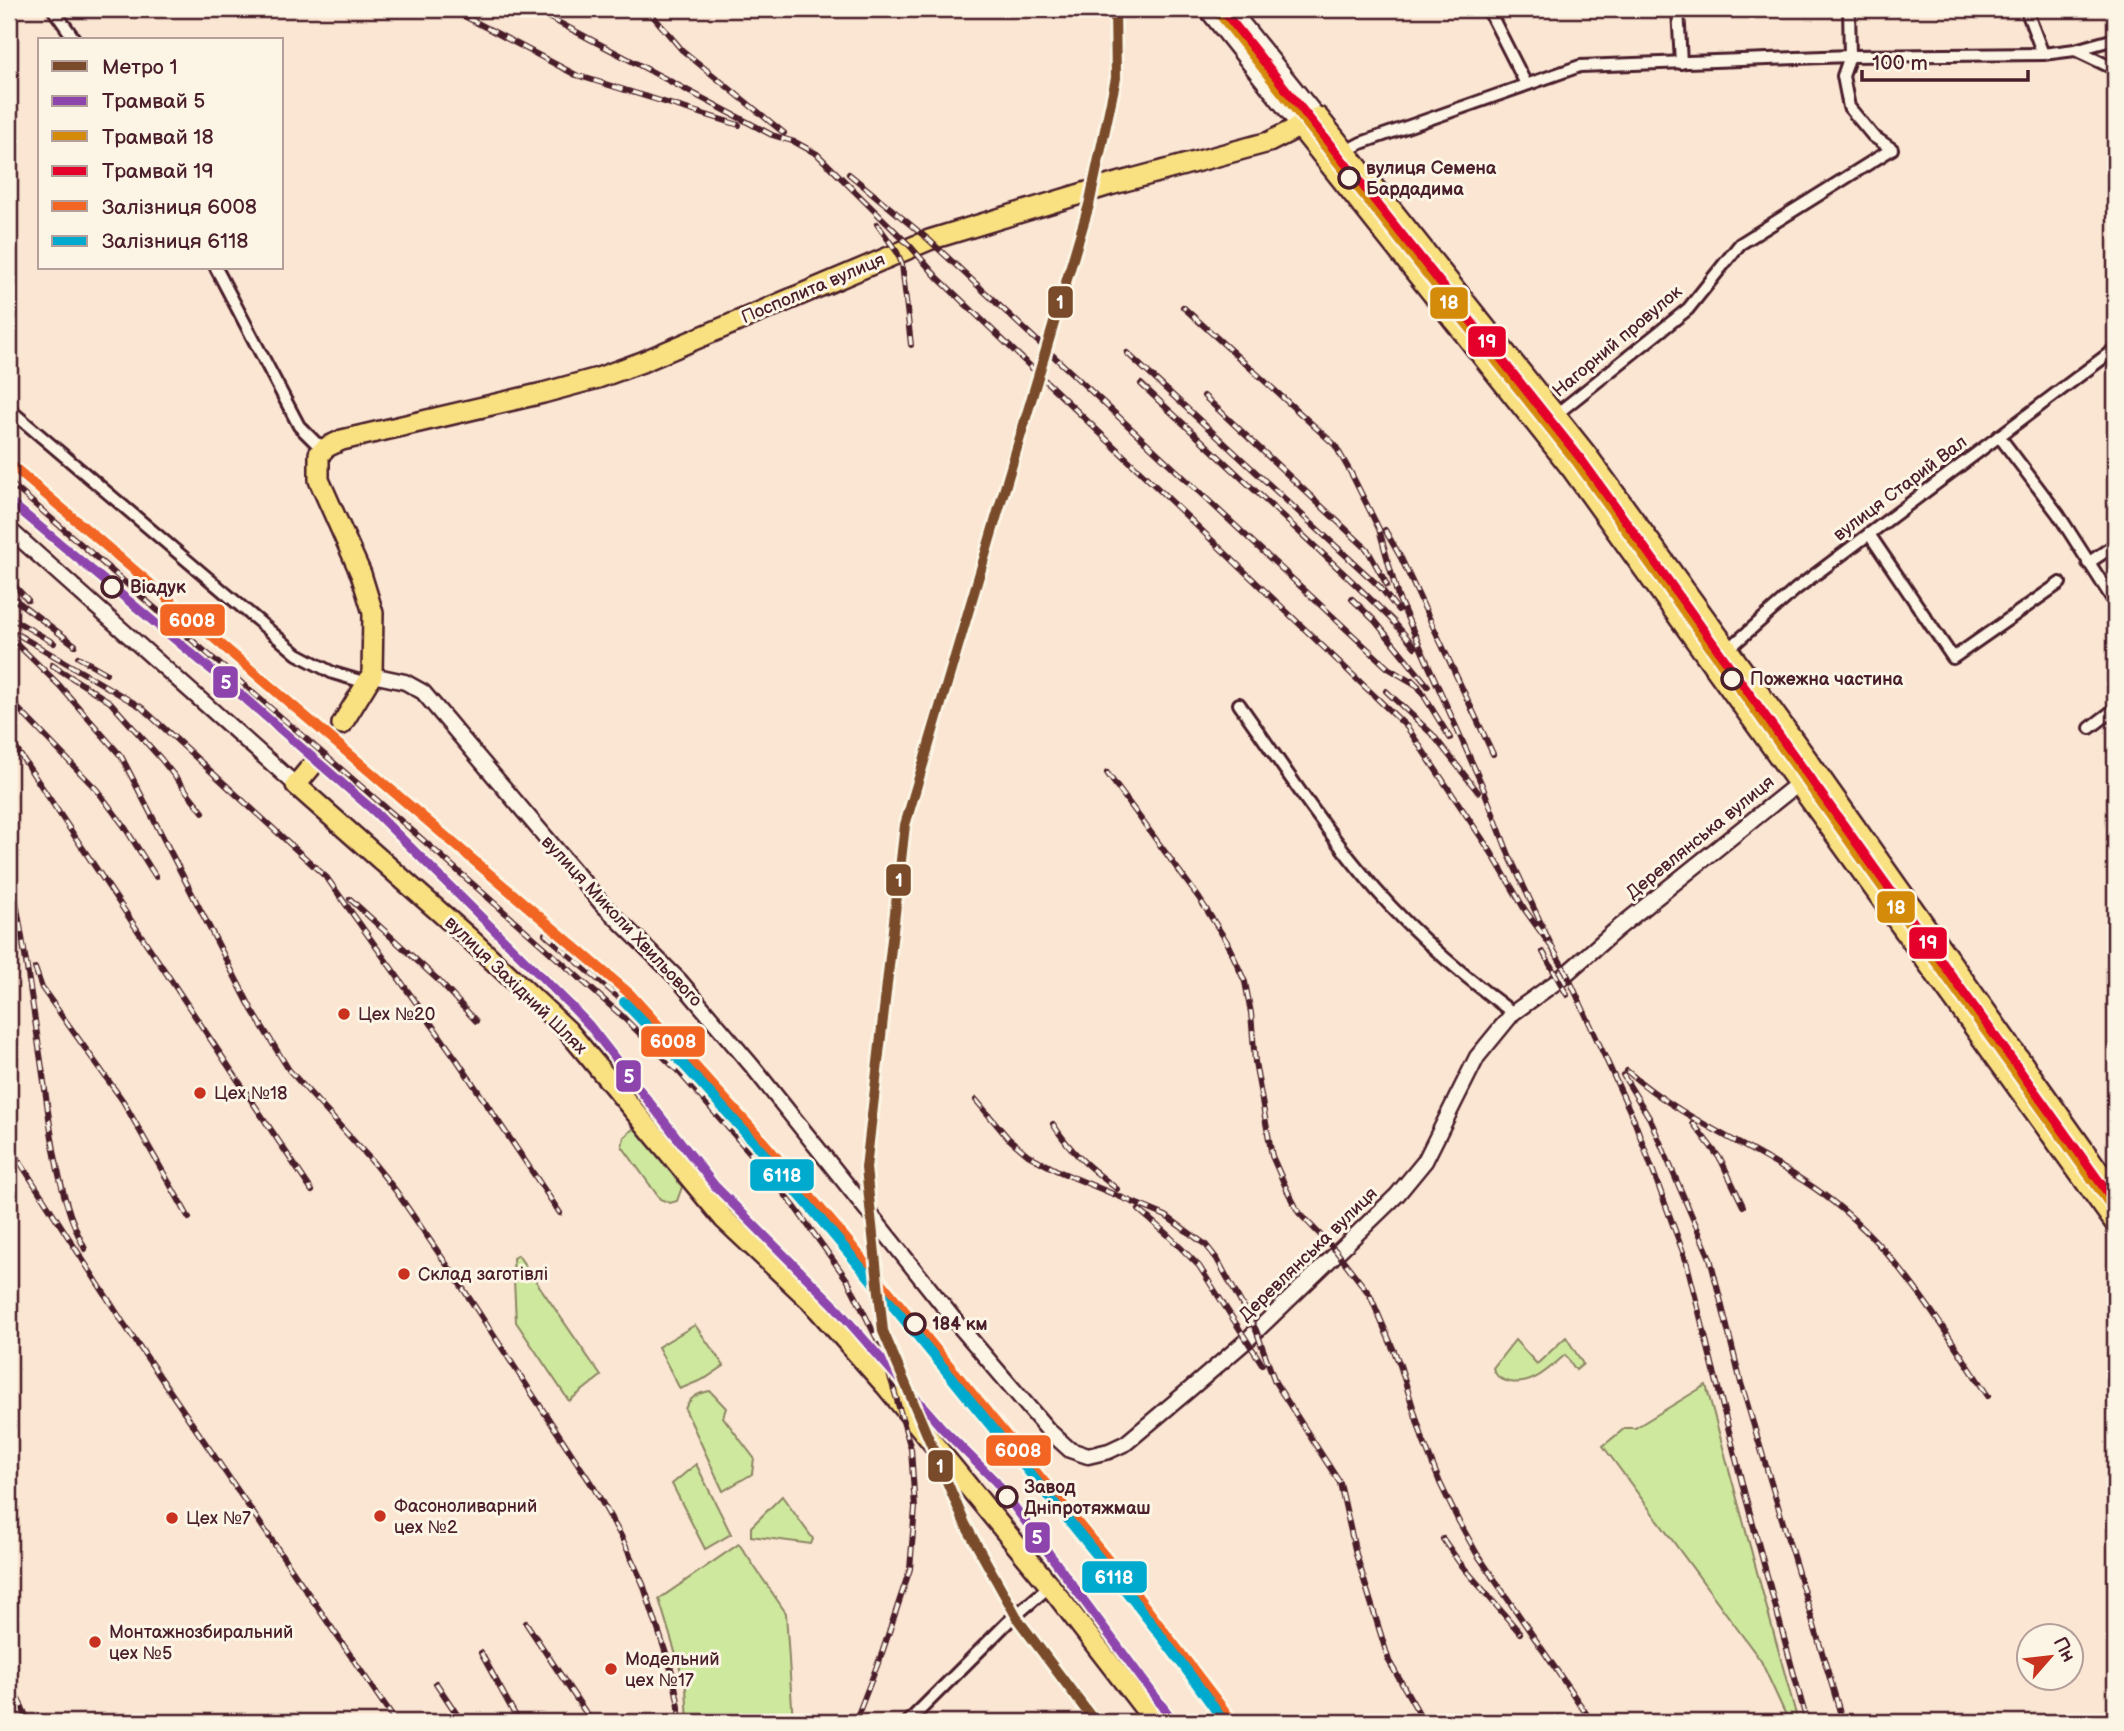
<svg xmlns="http://www.w3.org/2000/svg" width="2124" height="1731" viewBox="0 0 2124 1731" font-family="'Balsamiq Sans',sans-serif">
<style>
.green{fill:#cee89e;stroke:#8c8464;stroke-width:2}
.lines{fill:none;stroke-linecap:round;stroke-linejoin:round}
.highway-tunnel{stroke:#d7beb1;stroke-width:19;stroke-dasharray:19 10;stroke-linecap:butt}
.street-casing{stroke:#4a1f2b;stroke-width:16}
.secondary-casing{stroke:#4a1f2b;stroke-width:19}
.highway-casing{stroke:#4a1f2b;stroke-width:24}
.street{stroke:#fcf5e5;stroke-width:10}
.secondary{stroke:#fcf5e5;stroke-width:14}
.highway{stroke:#f9e181;stroke-width:19}
.rail-casing{stroke:#4a1f2b;stroke-width:6}
.rail{stroke:#fcf5e5;stroke-width:3.5;stroke-dasharray:10;stroke-linecap:butt}
.rail-1-casing{stroke:#fcf5e5;stroke-width:16}
.rail-2-casing{stroke:#fcf5e5;stroke-width:16}
.rail-1{stroke:#f26522;stroke-width:10}
.rail-2{stroke:#00a9ce;stroke-width:10}
.tram-1-casing{stroke:#fcf5e5;stroke-width:14}
.tram-2-casing{stroke:#fcf5e5;stroke-width:14}
.tram-3-casing{stroke:#fcf5e5;stroke-width:14}
.tram-1{stroke:#8e44ad;stroke-width:9}
.tram-2{stroke:#d48b09;stroke-width:9}
.tram-3{stroke:#e4002b;stroke-width:9}
.metro-1-casing{stroke:#fcf5e5;stroke-width:16}
.metro-1{stroke:#7a4b2a;stroke-width:10}
.stop-dot{fill:#fcf5e5;stroke:#4a1f2b;stroke-width:3.5}
.poi-dot{fill:#c8321e;stroke:#fcf5e5;stroke-width:2.5}
.labels{text-anchor:middle;stroke-width:6;stroke-linejoin:round;paint-order:stroke}
.stop-label{font-size:18px;font-weight:bold;fill:#4a1f2b;stroke:#fcf5e5;text-anchor:start}
.street-label{font-size:18px;fill:#4a1f2b;stroke:#fcf5e5}
.poi-label{font-size:18px;fill:#4a1f2b;stroke:#fcf5e5;text-anchor:start}
.line-badge{stroke:#fcf5e5;stroke-width:2.5}
.badge-label{font-size:19px;text-anchor:middle;font-weight:bold;fill:#fff}
</style>
<rect width="100%" height="100%" fill="#fae6d2"/>
<filter id="ink" filterUnits="userSpaceOnUse"><feTurbulence type="fractalNoise" baseFrequency=".0143" numOctaves="2"/><feDisplacementMap in="SourceGraphic" scale="14" xChannelSelector="R" yChannelSelector="G"/><feConvolveMatrix kernelMatrix="1 2 1 2 8 2 1 2 1" color-interpolation-filters="sRGB"/></filter>
<g filter="url(#ink)">
<!-- green -->
<g class="green">
<polygon points="634,1128 644,1134 682,1187 677,1201 670,1203 660,1199 622,1146 624,1137"/>
<polygon points="518,1255 601,1376 569,1401 516,1322 513,1258"/>
<polygon points="695,1325 724,1366 706,1378 680,1389 658,1347"/>
<path d="M1566,1337L1583,1364L1576,1370L1565,1355C1548,1369 1533,1386 1510,1382C1501,1380 1496,1377 1493,1368L1515,1340L1537,1364Z"/>
<polygon points="1706,1385 1798,1722 1789,1722 1761,1661 1603,1446 1625,1428 1635,1428"/>
<path d="M710,1391L726,1408L723,1417L754,1458L752,1474L723,1491L685,1409C689,1398 697,1393 710,1391Z"/>
<polygon points="696,1464 731,1534 705,1549 672,1484"/>
<polygon points="782,1496 813,1539 811,1544 751,1536 751,1527"/>
<polygon points="739,1544 786,1613 793,1722 688,1722 686,1688 659,1599"/>
</g>
<g class="lines">
<!-- highway-tunnel -->
<polyline class="highway-tunnel" points="311,767 342,724"/>
<!-- street casing -->
<g class="street-casing">
<g id="street">
<polyline points="53,9 75,40"/>
<polyline points="1488,9 1526,84"/>
<polyline points="1678,9 1681,63"/>
<polyline points="2026,9 2043,54"/>
<polyline points="2075,50 2115,69"/>
<polyline points="1327,161 1361,143 1580,66 1850,56 2043,54 2075,50 2115,39"/>
<polyline points="216,268 299,426 316,443 327,447"/>
<polyline points="9,409 297,654 333,673 367,683"/>
<polyline points="1554,416 1688,309 1740,244 1892,149 1873,136 1849,107 1843,76 1850,56 1849,9"/>
<polyline points="1999,436 2058,514 2115,603"/>
<polyline points="1869,534 1953,658 2060,583"/>
<polyline points="2088,563 2115,545"/>
<polyline points="1713,663 1796,589 2115,349"/>
<path d="M1239,704C1279,760 1317,819 1361,872C1404,926 1458,972 1513,1013"/>
<polyline points="2090,728 2115,709"/>
<polyline points="908,1722 1008,1622 1050,1586"/>
</g>
</g>
<!-- secondary casing -->
<g class="secondary-casing">
<g id="secondary">
<polyline points="1206,9 1299,126"/>
<polyline points="1231,9 1318,117"/>
<polyline points="9,529 296,785"/>
<polyline points="372,675 405,682 423,692 602,904 679,980 752,1066 961,1328 1048,1430 1070,1450 1088,1456 1109,1451 1126,1443 1189,1390 1246,1341 1397,1195 1425,1161 1477,1057 1513,1013 1559,980 1617,929 1815,770"/>
</g>
</g>
<!-- highway casing -->
<g class="highway-casing">
<g id="highway">
<polyline points="1299,126 1571,468 2115,1223"/>
<polyline points="342,724 372,675 373,613 361,574 319,480 319,454 327,447 342,440 543,393 598,378 642,362 929,240 1110,185 1269,142 1318,117 1587,455 1808,760 2115,1194"/>
<polyline points="311,767 296,785 468,937 568,1031 724,1219 809,1299 886,1386 1050,1586 1155,1722"/>
</g>
</g>
<!-- street -->
<use href="#street" class="street"/>
<!-- secondary -->
<use href="#secondary" class="secondary"/>
<!-- highway -->
<use href="#highway" class="highway"/>
<!-- rail casing -->
<g class="rail-casing">
<g id="rail">
<polyline points="451,9 576,75 739,125"/>
<polyline points="533,9 772,135 795,142 817,154 911,247 937,277 1407,727 1491,852 1525,910 1553,949 1509,855 1482,785 1398,597 1379,529 1352,475 1335,445 1183,307"/>
<polyline points="647,9 682,50 784,133"/>
<polyline points="849,174 929,240 1388,668 1418,686"/>
<polyline points="877,224 897,252 902,264 911,345"/>
<polyline points="1127,353 1380,587 1398,610"/>
<polyline points="1141,384 1354,583 1393,621 1415,647"/>
<polyline points="1204,396 1367,549 1387,585"/>
<polyline points="9,482 415,833 621,1015 679,1072 766,1171 794,1206 848,1281 877,1339 892,1383 911,1449 915,1508 910,1569 882,1653 855,1722"/>
<polyline points="1385,530 1401,558 1493,754"/>
<polyline points="9,580 28,600"/>
<polyline points="9,595 75,645"/>
<polyline points="1352,599 1375,621 1428,686"/>
<polyline points="9,617 54,643"/>
<polyline points="17,634 141,707 327,878 457,1060 560,1213"/>
<polyline points="9,636 59,685 121,756 252,1010 289,1070 371,1160 396,1191 456,1278 594,1488 621,1536 643,1584 673,1675 679,1707 679,1722"/>
<polyline points="78,657 106,673"/>
<polyline points="52,665 110,702 161,759 203,812"/>
<polyline points="1412,680 1418,686 1450,738"/>
<polyline points="1386,691 1433,735 1478,792"/>
<polyline points="9,699 97,790 124,826 156,877"/>
<polyline points="9,738 312,1191"/>
<polyline points="1107,773 1199,898 1227,942 1245,982 1251,1013 1255,1062 1272,1156 1287,1190 1299,1213 1336,1251 1370,1295 1400,1365 1423,1440 1440,1483 1457,1518 1477,1554 1592,1722"/>
<path d="M9,863C22,931 32,999 42,1068C51,1129 56,1194 85,1249"/>
<polyline points="350,899 438,980 476,1021"/>
<polyline points="545,934 624,1002"/>
<polyline points="1553,949 1566,972 1634,1120 1686,1260 1745,1495 1807,1722"/>
<polyline points="1543,952 1567,995"/>
<polyline points="35,968 42,988 123,1101 189,1218"/>
<path d="M1627,1071C1686,1123 1761,1149 1824,1195C1895,1247 1941,1325 1988,1396"/>
<polyline points="1623,1075 1650,1119 1710,1258 1741,1383 1843,1722"/>
<polyline points="976,1100 1008,1138 1028,1155 1058,1171 1166,1216 1206,1245 1217,1259 1256,1330 1275,1382 1340,1483 1356,1554 1389,1661 1424,1722"/>
<polyline points="1693,1123 1721,1160 1743,1206"/>
<path d="M1053,1124C1072,1154 1090,1168 1117,1189"/>
<polyline points="9,1145 124,1324 396,1722"/>
<polyline points="1139,1210 1169,1236 1199,1266 1262,1364"/>
<polyline points="1443,1539 1459,1562 1520,1633"/>
<polyline points="526,1623 592,1722"/>
<polyline points="481,1653 519,1722"/>
<polyline points="9,1680 29,1722"/>
<polyline points="436,1683 462,1722"/>
</g>
</g>
<!-- rail -->
<use href="#rail" class="rail"/>
<!-- rail-1 casing -->
<g class="rail-1-casing">
<polyline id="rail-1" points="9,463 630,994 753,1130 837,1228 1134,1592 1233,1722"/>
</g>
<!-- rail-2 casing -->
<g class="rail-2-casing">
<path id="rail-2" d="M624,1002C750,1131 864,1270 978,1410C1062,1513 1148,1613 1224,1722"/>
</g>
<!-- rail-1 -->
<use href="#rail-1" class="rail-1"/>
<!-- rail-2 -->
<use href="#rail-2" class="rail-2"/>
<!-- tram-1 casing -->
<g class="tram-1-casing">
<polyline id="tram-1" points="9,501 232,687 374,811 571,1006 589,1025 715,1186 832,1303 942,1428 996,1482 1174,1722"/>
</g>
<!-- tram-2 casing -->
<g class="tram-2-casing">
<polyline id="tram-2" points="1215,9 1577,463 2115,1212"/>
</g>
<!-- tram-3 casing -->
<g class="tram-3-casing">
<polyline id="tram-3" points="1222,9 1581,459 2115,1203"/>
</g>
<!-- tram-1 -->
<use href="#tram-1" class="tram-1"/>
<!-- tram-2 -->
<use href="#tram-2" class="tram-2"/>
<!-- tram-3 -->
<use href="#tram-3" class="tram-3"/>
<!-- metro-1 casing -->
<g class="metro-1-casing">
<polyline id="metro-1" points="1095,1722 1019,1621 965,1524 883,1331 866,1168 905,825 1089,205 1116,78 1115,9"/>
</g>
<!-- metro-1 -->
<use href="#metro-1" class="metro-1"/>
</g>
</g>
<!-- markers -->
<g class="stop-dot">
<circle cx="1349" cy="178" r="10"/>
<circle cx="112" cy="587" r="10"/>
<circle cx="1732" cy="679" r="10"/>
<circle cx="915" cy="1324" r="10"/>
<circle cx="1007" cy="1497" r="10"/>
</g>
<g class="poi-dot">
<circle cx="344" cy="1014" r="7"/>
<circle cx="200" cy="1093" r="7"/>
<circle cx="404" cy="1274" r="7"/>
<circle cx="380" cy="1516" r="7"/>
<circle cx="172" cy="1518" r="7"/>
<circle cx="95" cy="1642" r="7"/>
<circle cx="611" cy="1669" r="7"/>
</g>
<g class="labels">
<!-- stop labels -->
<g class="stop-label">
<text x="1366" y="174">вулиця Семена<tspan x="1366" dy="21">Бардадима</tspan></text>
<text x="130" y="593">Віадук</text>
<text x="1750" y="685">Пожежна частина</text>
<text x="932" y="1330">184 км</text>
<text x="1024" y="1493">Завод<tspan x="1024" dy="21">Дніпротяжмаш</tspan></text>
</g>
<!-- street labels -->
<g class="street-label">
<text transform="translate(813 288) rotate(-23)" y="6">Посполита вулиця</text>
<text transform="translate(1617 341) rotate(-40)" y="6">Нагорний провулок</text>
<text transform="translate(1900 488) rotate(-37)" y="6">вулиця Старий Вал</text>
<text transform="translate(1700 837) rotate(-39)" y="6">Деревлянська вулиця</text>
<text transform="translate(622 921) rotate(47)" y="6">вулиця Миколи Хвильового</text>
<text transform="translate(516 985) rotate(44)" y="6">вулиця Західний Шлях</text>
<text transform="translate(1308 1254) rotate(-44)" y="6">Деревлянська вулиця</text>
</g>
<!-- poi labels -->
<g class="poi-label">
<text x="358" y="1020">Цех №20</text>
<text x="214" y="1099">Цех №18</text>
<text x="418" y="1280">Склад заготівлі</text>
<text x="394" y="1512">Фасоноливарний<tspan x="394" dy="21">цех №2</tspan></text>
<text x="186" y="1524">Цех №7</text>
<text x="109" y="1638">Монтажнозбиральний<tspan x="109" dy="21">цех №5</tspan></text>
<text x="625" y="1665">Модельний<tspan x="625" dy="21">цех №17</tspan></text>
</g>
</g>
<g class="line-badge">
<rect x="1047" y="285" width="27" height="34" rx="7" fill="#7a4b2a"/>
<rect x="1429" y="286" width="40" height="34" rx="7" fill="#d48b09"/>
<rect x="1467" y="325" width="40" height="33" rx="7" fill="#e4002b"/>
<rect x="159" y="603" width="67" height="34" rx="7" fill="#f26522"/>
<rect x="212" y="665" width="27" height="34" rx="7" fill="#8e44ad"/>
<rect x="885" y="863" width="27" height="34" rx="7" fill="#7a4b2a"/>
<rect x="1876" y="890" width="40" height="34" rx="7" fill="#d48b09"/>
<rect x="1908" y="926" width="40" height="34" rx="7" fill="#e4002b"/>
<rect x="640" y="1025" width="66" height="33" rx="7" fill="#f26522"/>
<rect x="615" y="1059" width="27" height="34" rx="7" fill="#8e44ad"/>
<rect x="749" y="1158" width="66" height="34" rx="7" fill="#00a9ce"/>
<rect x="985" y="1434" width="67" height="33" rx="7" fill="#f26522"/>
<rect x="927" y="1449" width="27" height="34" rx="7" fill="#7a4b2a"/>
<rect x="1024" y="1521" width="27" height="33" rx="7" fill="#8e44ad"/>
<rect x="1081" y="1560" width="67" height="34" rx="7" fill="#00a9ce"/>
</g>
<g class="badge-label">
<text x="1060" y="309">1</text>
<text x="1449" y="309">18</text>
<text x="1487" y="348">19</text>
<text x="192" y="627">6008</text>
<text x="226" y="689">5</text>
<text x="899" y="887">1</text>
<text x="1896" y="914">18</text>
<text x="1928" y="949">19</text>
<text x="673" y="1048">6008</text>
<text x="629" y="1083">5</text>
<text x="782" y="1182">6118</text>
<text x="1018" y="1457">6008</text>
<text x="940" y="1473">1</text>
<text x="1037" y="1544">5</text>
<text x="1114" y="1584">6118</text>
</g>
<!-- margin -->
<rect width="2124" height="1731" fill="none" stroke="#fcf5e5" stroke-width="35"/>
<rect x="18" y="18" width="2089" height="1696" fill="none" stroke="#4a1f2b" stroke-width="2.5" filter="url(#ink)"/>
<!-- legend -->
<rect x="38" y="38" width="245" height="231" fill="#fcf5e5" stroke="#b59f9b" stroke-width="2"/>
<rect x="52" y="61" width="35" height="10" fill="#7a4b2a" stroke="#b59f9b" stroke-width="2"/>
<text x="102" y="74" font-size="21" fill="#4a1f2b">Метро 1</text>
<rect x="52" y="96" width="35" height="10" fill="#8e44ad" stroke="#b59f9b" stroke-width="2"/>
<text x="102" y="108" font-size="21" fill="#4a1f2b">Трамвай 5</text>
<rect x="52" y="131" width="35" height="10" fill="#d48b09" stroke="#b59f9b" stroke-width="2"/>
<text x="102" y="144" font-size="21" fill="#4a1f2b">Трамвай 18</text>
<rect x="52" y="166" width="35" height="10" fill="#e4002b" stroke="#b59f9b" stroke-width="2"/>
<text x="102" y="178" font-size="21" fill="#4a1f2b">Трамвай 19</text>
<rect x="52" y="201" width="35" height="10" fill="#f26522" stroke="#b59f9b" stroke-width="2"/>
<text x="102" y="214" font-size="21" fill="#4a1f2b">Залізниця 6008</text>
<rect x="52" y="236" width="35" height="10" fill="#00a9ce" stroke="#b59f9b" stroke-width="2"/>
<text x="102" y="248" font-size="21" fill="#4a1f2b">Залізниця 6118</text>
<!-- north arrow -->
<g transform="translate(2050 1657) rotate(62)"><circle r="33" fill="#fcf5e5" stroke="#b59f9b" stroke-width="2"/>
<path d="M0-5L12 26L0 18L-12 26Z" fill="#c8321e"/>
<text y="-10" font-size="19" font-weight="bold" text-anchor="middle" fill="#4a1f2b">Пн</text>
</g>
<!-- scale -->
<path d="M1862 70v10h166v-10" fill="none" stroke="#4a1f2b" stroke-width="3.5"/>
<text x="1872" y="70" font-size="21" fill="#4a1f2b" stroke="#fcf5e5" stroke-width="5" paint-order="stroke">100 m</text>
</svg>
